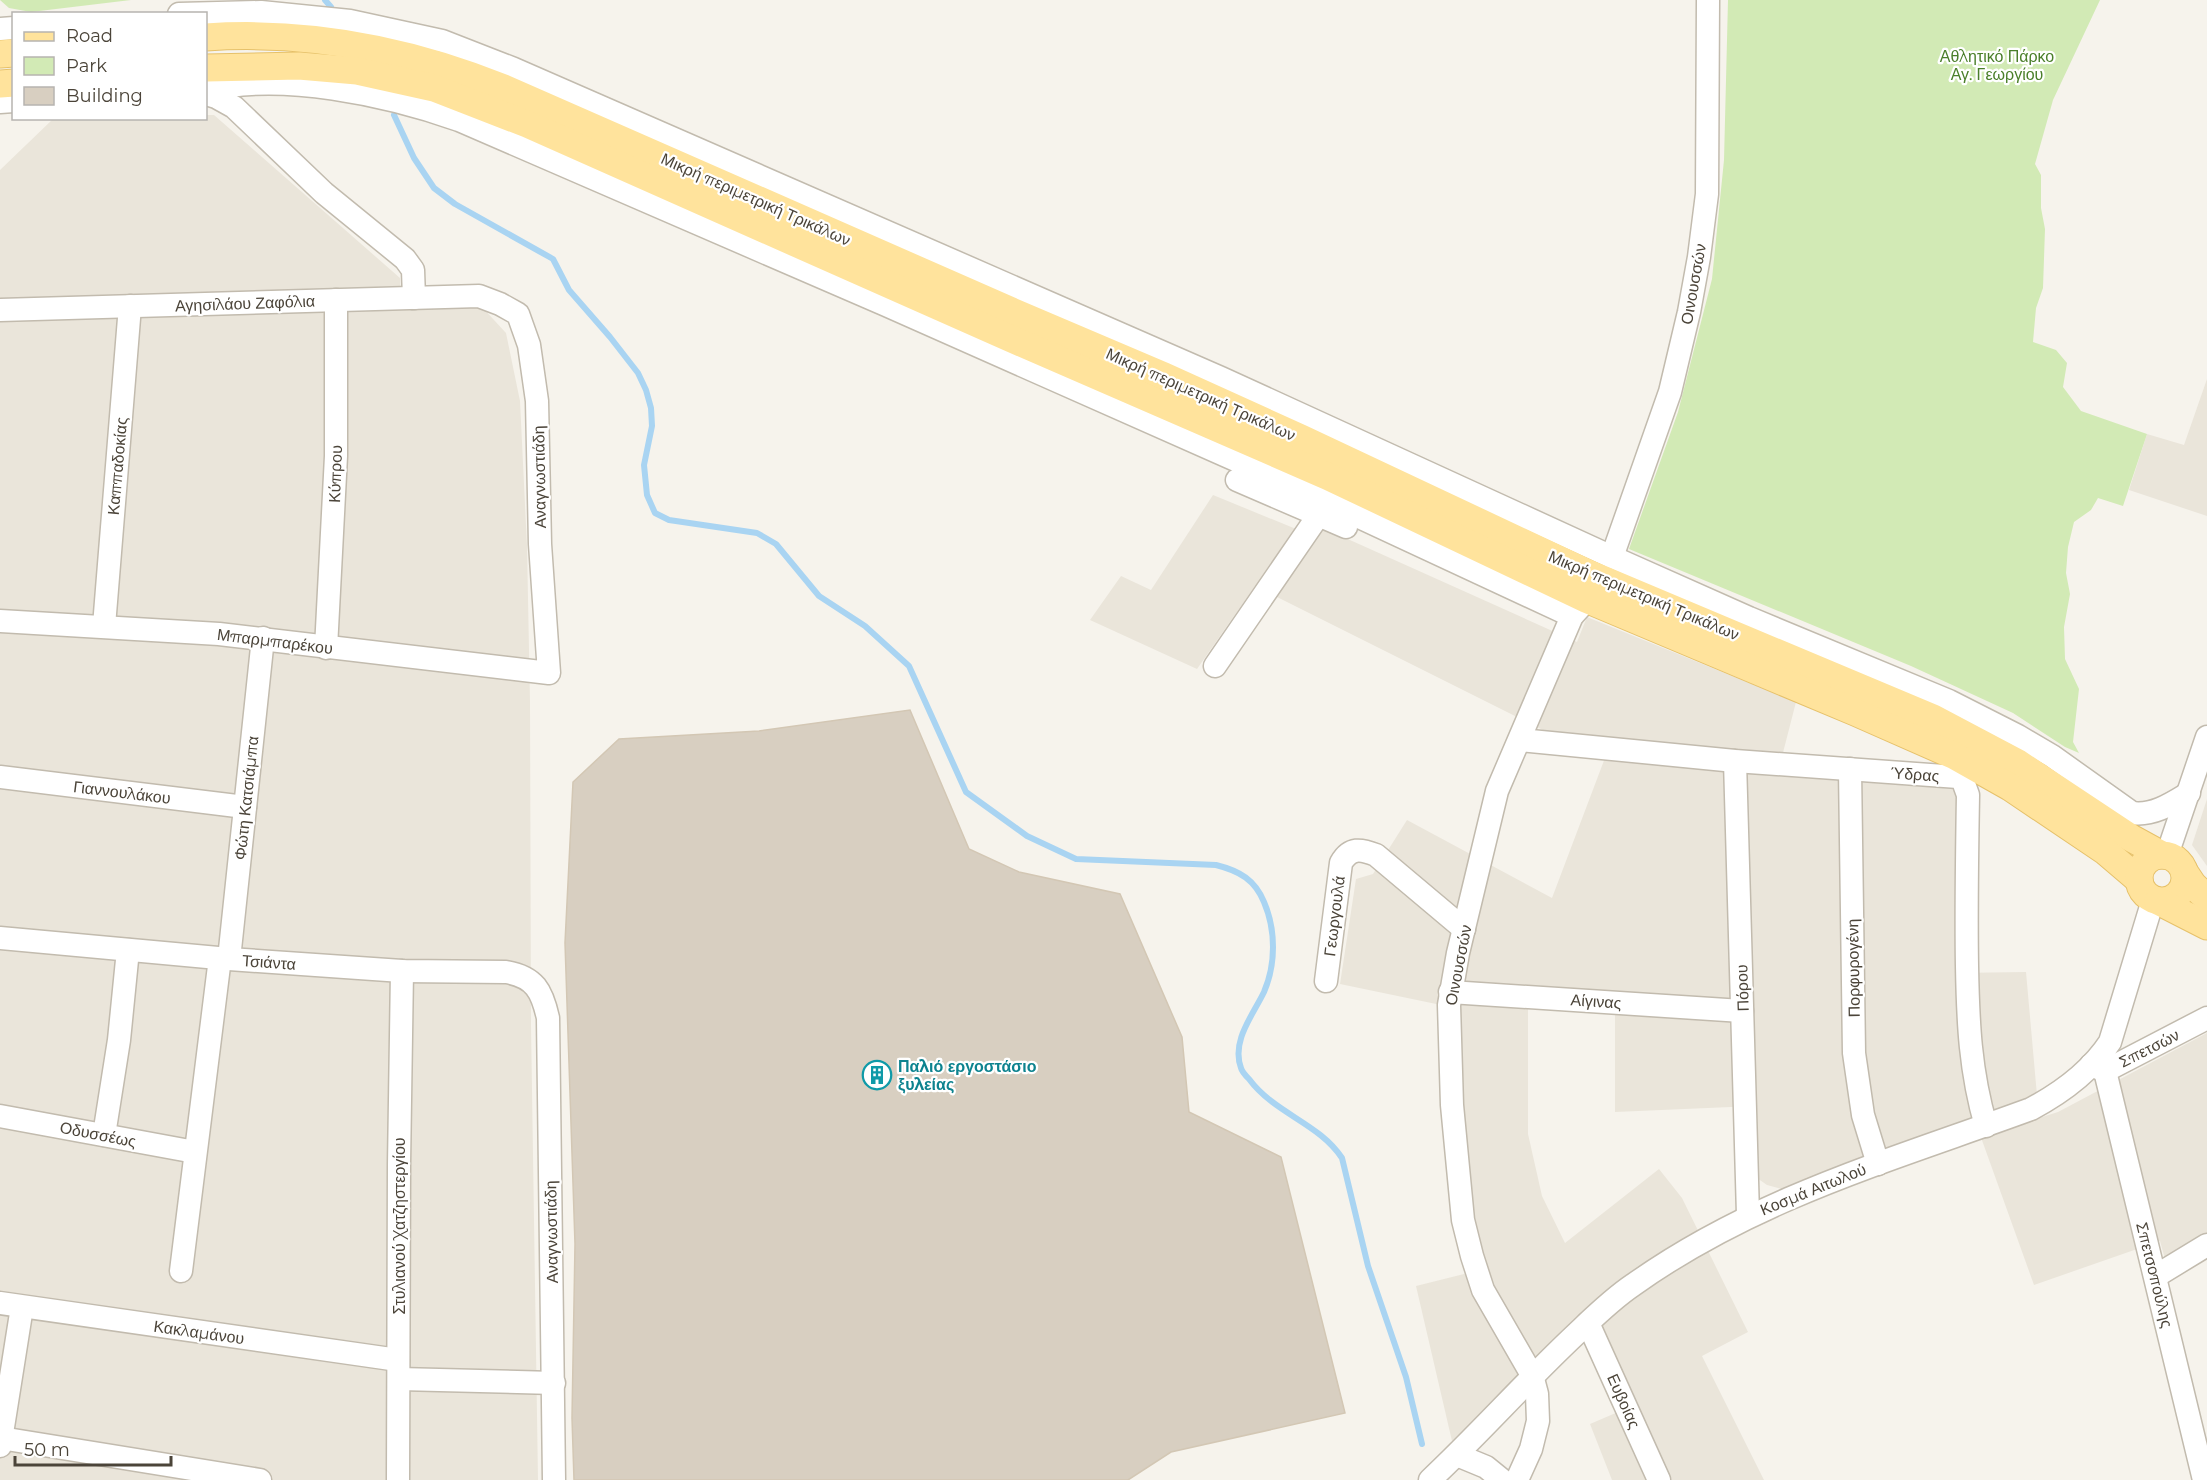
<svg xmlns="http://www.w3.org/2000/svg" width="2207" height="1480" viewBox="0 0 2207 1480" font-family="Montserrat,sans-serif">
<style>
.residential{fill:#eae5da}
.green{fill:#d2eab5}
.lines{fill:none;stroke-linecap:round;stroke-linejoin:round}
.stream{stroke:#a9d4f2;stroke-width:6}
.building{fill:#d8cfc1;stroke:#d3c7b4;stroke-width:1.5}
.minor-casing{stroke:#c2bbae;stroke-width:25}
.major-casing{stroke:#e6c16a;stroke-width:29}
.minor{stroke:#fff;stroke-width:22}
.major{stroke:#ffe39c;stroke-width:27}
.labels{text-anchor:middle;stroke-width:4.5;stroke-linejoin:round;paint-order:stroke}
.park-label{font-size:16px;fill:#4a7f2a;stroke:#fff}
.street-label{font-size:16px;fill:#4b4439;stroke:#fff}
.culture-label{font-size:16px;font-weight:bold;fill:#0d838f;stroke:#fff;text-anchor:start}
</style>
<rect width="100%" height="100%" fill="#f6f3ec"/>
<!-- residential -->
<g class="residential">
<polygon points="206,115 214,115 400,278 401,309 482,307 506,333 520,401 527,546 530,702 531,1025 538,1480 0,1480 0,170 53,119 206,118"/>
<polygon points="2207,379 2207,516 2129,490 2147,434 2184,445"/>
<polygon points="1213,495 1313,536 1321,527 1577,642 1587,617 1796,702 1777,776 1956,789 1955,973 2026,972 2039,1118 2058,1112 2207,1033 2207,1234 2165,1259 2160,1241 2034,1285 1974,1118 1782,1189 1767,1185 1757,1178 1754,1106 1615,1112 1615,991 1528,985 1528,1134 1542,1196 1565,1243 1659,1169 1682,1198 1748,1332 1702,1356 1764,1480 1612,1480 1590,1424 1632,1406 1590,1310 1452,1441 1416,1286 1488,1268 1474,1221 1441,1005 1340,984 1356,879 1373,874 1407,820 1552,898 1611,742 1551,734 1255,586 1197,669 1090,620 1121,576 1151,590"/>
<polygon points="2207,799 2207,866 2192,845"/>
</g>
<!-- green -->
<g class="green">
<polygon points="0,0 131,0 31,12 9,8"/>
<polygon points="1728,0 2100,0 2053,100 2035,164 2041,175 2041,208 2045,229 2043,288 2036,308 2033,342 2056,350 2067,363 2063,387 2081,411 2147,434 2123,506 2098,498 2091,510 2074,522 2068,547 2066,573 2070,594 2064,627 2065,659 2079,689 2073,742 2079,753 2065,747 2013,713 1911,666 1629,549 1678,412 1712,279 1724,160"/>
</g>
<g class="lines">
<!-- stream -->
<g class="stream">
<polyline points="325,0 331,7"/>
<path d="M394,115L414,158L434,188L455,204L553,259L569,290L610,337L638,373L646,390L651,408L652,426L644,465L647,495L655,513L669,520L757,533L776,544L819,596L865,626L909,666L966,792L1027,836L1076,859L1216,865C1240,871 1255,880 1264,902C1276,930 1276,964 1264,992C1253,1015 1231,1041 1241,1068C1242,1072 1246,1076 1249,1079C1275,1114 1319,1123 1342,1158L1368,1266L1406,1377L1422,1444"/>
</g>
</g>
<!-- building -->
<polygon class="building" points="910,710 969,849 1019,872 1120,894 1182,1037 1189,1112 1281,1157 1345,1413 1171,1452 1128,1480 574,1480 572,1418 575,1244 565,943 573,782 619,739 759,731"/>
<g class="lines">
<!-- minor casing -->
<g class="minor-casing">
<g id="minor">
<path d="M179,14L261,12L350,21L442,41L514,69L1221,378L1612,557L1749,618L1949,701L2018,736L2052,756L2132,813C2153,816 2171,804 2189,793"/>
<polyline points="0,29 14,28"/>
<path d="M206,91C279,71 388,95 459,120L886,305L1256,469L1572,616"/>
<polyline points="206,94 216,97 234,107 324,193 405,259 413,270 414,298"/>
<polyline points="0,102 14,101"/>
<polyline points="0,310 479,296 500,304 518,314 529,345 537,401 540,544 549,673 219,634 0,621"/>
<polyline points="1237,480 1346,527"/>
<polyline points="1612,557 1670,392 1689,312 1699,257 1707,194 1708,0"/>
<polyline points="104,626 130,306"/>
<polyline points="326,648 336,456 336,300"/>
<polyline points="1215,666 1318,516"/>
<path d="M1520,740L1735,761L1958,777L1963,781L1968,795C1967,852 1966,909 1967,966C1968,1022 1970,1071 1986,1126"/>
<polyline points="1735,761 1748,1215"/>
<polyline points="1850,769 1854,1053 1863,1115 1878,1164"/>
<polyline points="0,777 245,807"/>
<polyline points="2167,855 2207,737"/>
<path d="M0,938L229,959L402,971L506,972C535,977 542,991 548,1018L554,1480"/>
<polyline points="229,959 263,638"/>
<path d="M1326,981L1341,863C1350,847 1361,849 1376,855L1464,929"/>
<polyline points="1450,992 1742,1011"/>
<polyline points="2091,1065 2105,1071 2207,1018"/>
<polyline points="2105,1071 2204,1480"/>
<polyline points="0,1116 195,1152"/>
<polyline points="104,1135 119,1040 128,950"/>
<polyline points="181,1271 220,958"/>
<polyline points="2156,1276 2207,1245"/>
<polyline points="0,1303 398,1360"/>
<polyline points="1588,1323 1659,1480"/>
<polyline points="399,1379 554,1383"/>
<polyline points="1,1438 260,1480"/>
<polyline points="0,1446 22,1307"/>
<polyline points="1457,1455 1486,1467 1502,1480"/>
<polyline points="398,1480 399,1165 402,971"/>
<path d="M1430,1480C1480,1433 1525,1382 1575,1335C1593,1318 1612,1299 1633,1285C1755,1198 1892,1160 2031,1109C2061,1093 2091,1071 2110,1042L2153,900"/>
<polyline points="1517,1480 1531,1449 1538,1421 1537,1394 1532,1375 1483,1290 1472,1256 1463,1220 1452,1105 1449,1005 1458,953 1497,791 1572,616 1582,605"/>
</g>
</g>
<!-- major casing -->
<g class="major-casing">
<g id="major">
<path d="M206,37C310,30 407,49 504,88L1014,312L1164,376L1301,438L1590,574L1933,718L2018,763L2131,838L2162,855"/>
<polyline points="0,54 14,53"/>
<polyline points="206,68 299,66 357,71 434,88 527,124 998,333 1327,476 1586,599 1855,712 1955,756 2010,787 2105,851 2139,880"/>
<polyline points="0,84 14,83"/>
<circle cx="2162" cy="878" r="23"/>
<polyline points="2185,873 2193,885 2207,898"/>
<polyline points="2158,901 2207,926"/>
</g>
</g>
<!-- minor -->
<use href="#minor" class="minor"/>
<!-- major -->
<use href="#major" class="major"/>
</g>
<!-- icons -->
<defs>
<g id="building-ring" transform="scale(1.5)"><circle r="9.5" fill="#fff" stroke="#0f9aa8" stroke-width="1.5"/><path d="M-4-6H4V6H1V3H-1V6H-4ZM-2.5-4.3h1.7v1.8h-1.7ZM.8-4.3h1.7v1.8H.8ZM-2.5-1h1.7V.8h-1.7ZM.8-1h1.7V.8H.8Z" fill="#0f9aa8"/></g>
</defs>
<g fill-rule="evenodd">
<use href="#building-ring" x="877" y="1075"/>
</g>
<g class="labels">
<!-- park labels -->
<g class="park-label">
<text x="1997" y="62">Αθλητικό Πάρκο<tspan x="1997" dy="18">Αγ. Γεωργίου</tspan></text>
</g>
<!-- street labels -->
<g class="street-label">
<text transform="translate(756 199) rotate(24)" y="6">Μικρή περιμετρική Τρικάλων</text>
<text transform="translate(1693 284) rotate(-80)" y="6">Οινουσσών</text>
<text transform="translate(245 303) rotate(-2)" y="6">Αγησιλάου Ζαφόλια</text>
<text transform="translate(1201 394) rotate(24)" y="6">Μικρή περιμετρική Τρικάλων</text>
<text transform="translate(117 466) rotate(-85)" y="6">Καππαδοκίας</text>
<text transform="translate(335 474) rotate(-88)" y="6">Κύπρου</text>
<text transform="translate(539 477) rotate(-91)" y="6">Αναγνωστιάδη</text>
<text transform="translate(1644 595) rotate(23)" y="6">Μικρή περιμετρική Τρικάλων</text>
<text transform="translate(275 641) rotate(7)" y="6">Μπαρμπαρέκου</text>
<text transform="translate(1915 774) rotate(4)" y="6">Ύδρας</text>
<text transform="translate(122 792) rotate(7)" y="6">Γιαννουλάκου</text>
<text transform="translate(246 798) rotate(-84)" y="6">Φώτη Κατσιάμπα</text>
<text transform="translate(1334 916) rotate(-83)" y="6">Γεωργουλά</text>
<text transform="translate(269 962) rotate(4)" y="6">Τσιάντα</text>
<text transform="translate(1458 965) rotate(-79)" y="6">Οινουσσών</text>
<text transform="translate(1853 968) rotate(-91)" y="6">Πορφυρογένη</text>
<text transform="translate(1742 988) rotate(-92)" y="6">Πόρου</text>
<text transform="translate(1596 1001) rotate(4)" y="6">Αίγινας</text>
<text transform="translate(2149 1048) rotate(-27)" y="6">Σπετσών</text>
<text transform="translate(98 1134) rotate(11)" y="6">Οδυσσέως</text>
<text transform="translate(1813 1189) rotate(-22)" y="6">Κοσμά Αιτωλού</text>
<text transform="translate(399 1226) rotate(-90)" y="6">Στυλιανού Χατζηστεργίου</text>
<text transform="translate(551 1232) rotate(-91)" y="6">Αναγνωστιάδη</text>
<text transform="translate(2155 1275) rotate(76)" y="6">Σπετσοπούλης</text>
<text transform="translate(199 1332) rotate(8)" y="6">Κακλαμάνου</text>
<text transform="translate(1624 1401) rotate(66)" y="6">Ευβοίας</text>
</g>
<!-- culture labels -->
<g class="culture-label">
<text x="898" y="1072">Παλιό εργοστάσιο<tspan x="898" dy="18">ξυλείας</tspan></text>
</g>
</g>
<!-- legend -->
<rect x="12" y="12" width="195" height="108" fill="#ffffff" stroke="#b7b4b0" stroke-width="1.5"/>
<rect x="24" y="32" width="30" height="9" fill="#ffe39c" stroke="#b7b4b0" stroke-width="1.5"/>
<text x="66" y="42" font-size="18" fill="#4b4439">Road</text>
<rect x="24" y="57" width="30" height="18" fill="#d2eab5" stroke="#b7b4b0" stroke-width="1.5"/>
<text x="66" y="72" font-size="18" fill="#4b4439">Park</text>
<rect x="24" y="87" width="30" height="18" fill="#d8cfc1" stroke="#b7b4b0" stroke-width="1.5"/>
<text x="66" y="102" font-size="18" fill="#4b4439">Building</text>
<!-- scale -->
<path d="M15 1456v9h156v-9" fill="none" stroke="#4b4439" stroke-width="3"/>
<text x="24" y="1456" font-size="18" fill="#4b4439" stroke="#ffffff" stroke-width="4.5" paint-order="stroke">50 m</text>
</svg>
